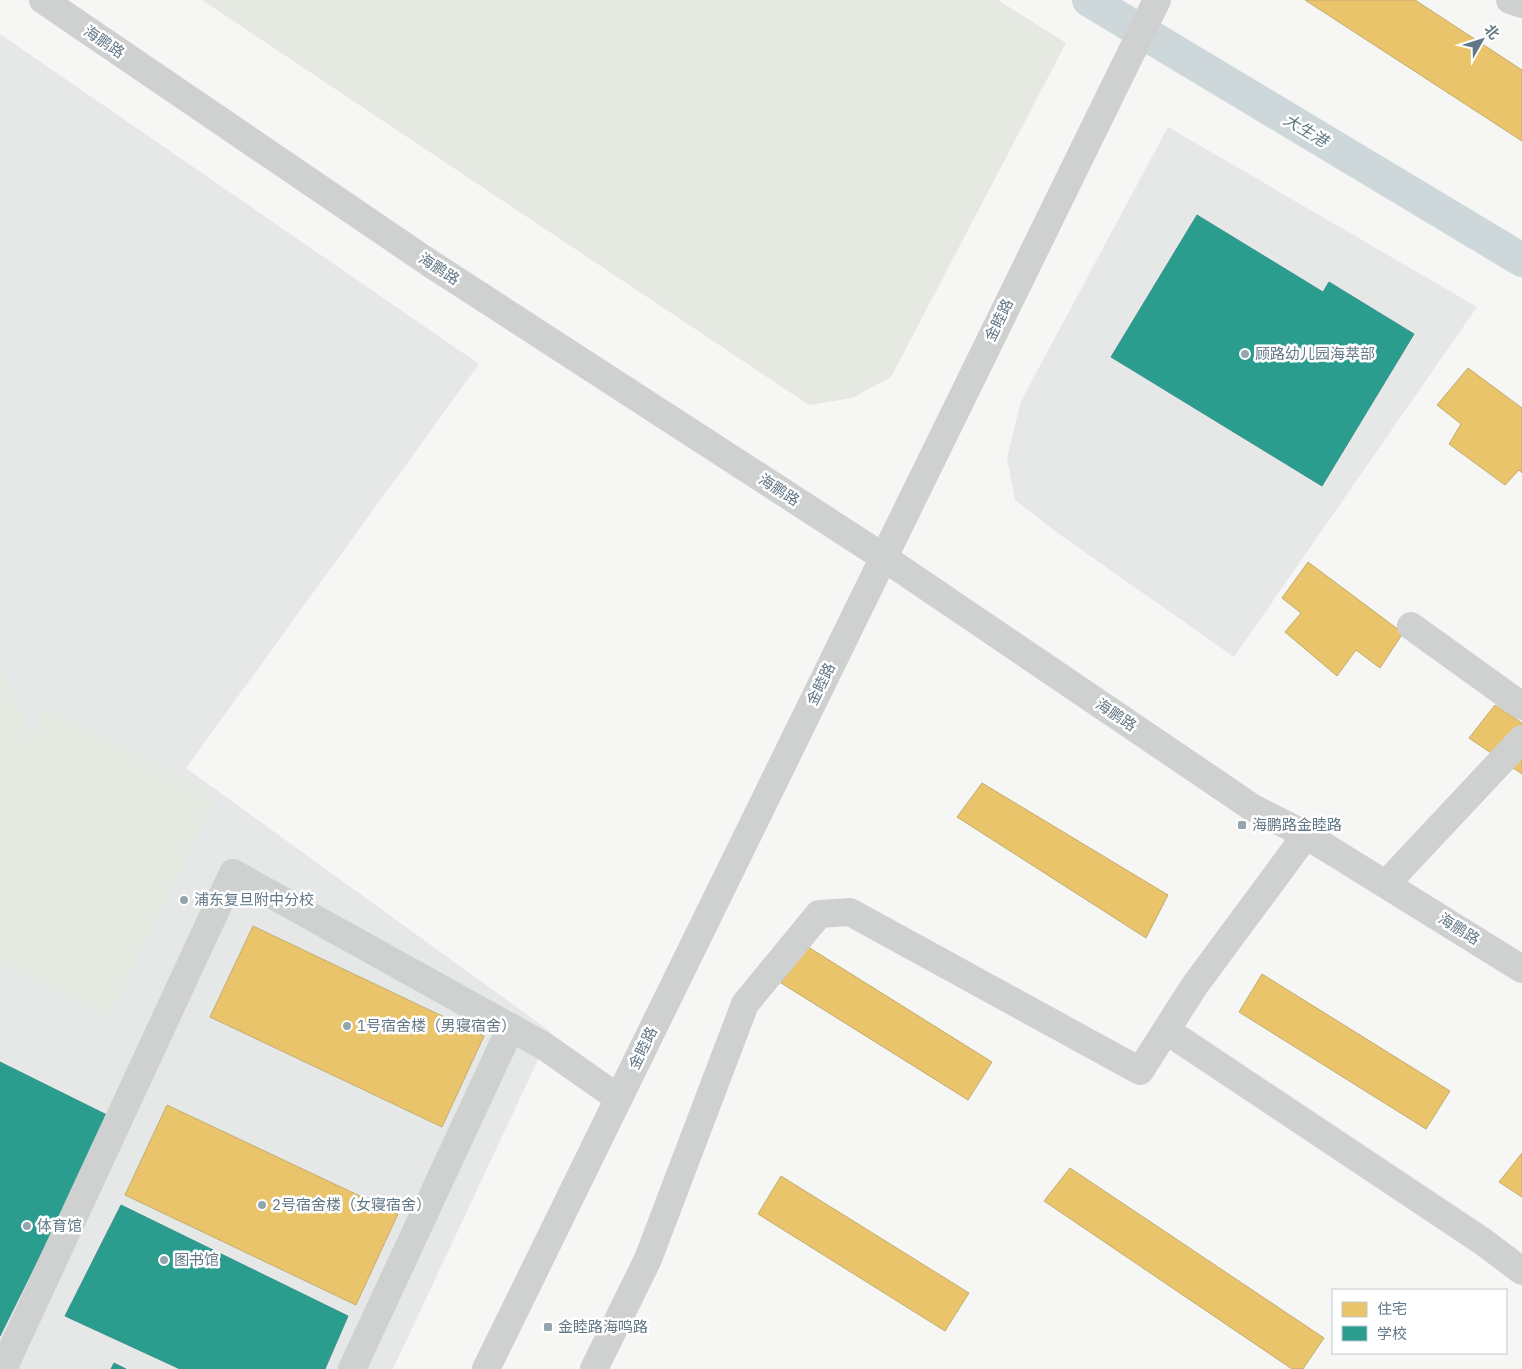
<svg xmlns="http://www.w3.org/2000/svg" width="1522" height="1369" viewBox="0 0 1522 1369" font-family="'IBM Plex Sans','Noto Sans SC',sans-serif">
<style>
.built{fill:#e6e8e7}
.green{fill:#e6e9e2}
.homes{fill:#e9c46a;stroke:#c1ad73}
.schools{fill:#2a9d8f;stroke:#3b928d}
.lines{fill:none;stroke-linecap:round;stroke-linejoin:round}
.canal{stroke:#ced7d9;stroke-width:34}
.minor{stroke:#cfd1d1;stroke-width:28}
.poi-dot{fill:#96a4ad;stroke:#fff;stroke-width:2}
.labels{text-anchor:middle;stroke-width:5;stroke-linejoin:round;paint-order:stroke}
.street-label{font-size:15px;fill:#637887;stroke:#fff}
.poi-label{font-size:15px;fill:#637887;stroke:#fff;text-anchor:start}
.water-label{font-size:16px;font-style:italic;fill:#5f7b83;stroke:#fff}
</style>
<rect width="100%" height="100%" fill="#f6f6f4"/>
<!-- built -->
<g class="built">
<polygon points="0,34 479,364 186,768 551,1032 393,1369 0,1369"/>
<polygon points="1168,127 1477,307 1234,657 1059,534 1015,500 1007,458 1021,401"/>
</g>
<!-- green -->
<g class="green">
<polygon points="202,0 998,0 1066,43 891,377 852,398 809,405"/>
<polygon points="0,668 13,689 30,740 45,710 216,797 110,1016 0,960"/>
</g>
<!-- homes -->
<g class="homes">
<polygon points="1305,0 1415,0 1522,70 1522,141"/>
<polygon points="1468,368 1522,408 1522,473 1519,470 1505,485 1449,444 1461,424 1437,405"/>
<polygon points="1308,562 1403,633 1380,668 1356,650 1337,676 1285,632 1301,613 1282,598"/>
<polygon points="1495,705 1522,723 1522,774 1469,738"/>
<polygon points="982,783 1168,895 1146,938 957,817"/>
<polygon points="253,926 484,1036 442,1127 210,1017"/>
<polygon points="805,945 992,1062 968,1100 781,983"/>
<polygon points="1262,974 1450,1091 1426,1129 1239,1012"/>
<polygon points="167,1105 398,1214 356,1305 125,1195"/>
<polygon points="1522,1153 1522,1197 1499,1182"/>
<polygon points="1070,1168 1324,1338 1303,1369 1292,1369 1044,1201"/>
<polygon points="781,1176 969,1293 945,1331 758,1214"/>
</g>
<!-- schools -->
<g class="schools">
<polygon points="1197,215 1323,292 1329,282 1414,334 1322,486 1111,357"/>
<polygon points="0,1062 109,1116 0,1336"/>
<polygon points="121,1205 348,1316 325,1369 180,1369 65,1316"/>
<polygon points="114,1363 126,1369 111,1369"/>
</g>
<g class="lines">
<!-- canal -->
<polyline class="canal" points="1089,0 1522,260"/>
<!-- minor -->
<g class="minor">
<polyline points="43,0 428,262 883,557 1253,808 1306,835 1522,969"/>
<polyline points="1510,0 1522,4"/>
<polyline points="1411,626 1522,706"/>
<polyline points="1386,884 1522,739"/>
<polyline points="1167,1031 1482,1241 1522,1271"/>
<polyline points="3,1369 233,873 544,1046 618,1098"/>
<polyline points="352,1369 511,1027"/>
<polyline points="486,1369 1157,0"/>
<polyline points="594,1369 648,1259 745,1004 819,914 850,912 1140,1071 1195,985 1306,835"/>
</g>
</g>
<!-- markers -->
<g class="poi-dot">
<circle cx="1245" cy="354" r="5"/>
<rect x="1237" y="820" width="10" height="10" rx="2.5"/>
<circle cx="184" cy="900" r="5"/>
<circle cx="347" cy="1026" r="5"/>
<circle cx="262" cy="1205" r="5"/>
<circle cx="27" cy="1226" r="5"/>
<circle cx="164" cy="1260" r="5"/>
<rect x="543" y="1322" width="10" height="10" rx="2.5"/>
</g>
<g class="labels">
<!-- street labels -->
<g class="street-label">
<text transform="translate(104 42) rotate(34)" y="5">海鹏路</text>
<text transform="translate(439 269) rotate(33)" y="5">海鹏路</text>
<text transform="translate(999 320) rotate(-64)" y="5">金睦路</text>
<text transform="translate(779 490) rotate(33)" y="5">海鹏路</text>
<text transform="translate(821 684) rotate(-64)" y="5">金睦路</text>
<text transform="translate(1116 715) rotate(34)" y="5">海鹏路</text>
<text transform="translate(1459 929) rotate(32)" y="5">海鹏路</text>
<text transform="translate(643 1048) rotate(-64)" y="5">金睦路</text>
</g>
<!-- poi labels -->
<g class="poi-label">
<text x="1255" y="359">顾路幼儿园海萃部</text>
<text x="1252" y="830">海鹏路金睦路</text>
<text x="194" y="905">浦东复旦附中分校</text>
<text x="357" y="1031">1号宿舍楼（男寝宿舍）</text>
<text x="272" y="1210">2号宿舍楼（女寝宿舍）</text>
<text x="37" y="1231">体育馆</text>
<text x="174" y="1265">图书馆</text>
<text x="558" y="1332">金睦路海鸣路</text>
</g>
<!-- water labels -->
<g class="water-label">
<text transform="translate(1306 130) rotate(31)" y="6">大生港</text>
</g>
</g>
<!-- legend -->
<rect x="1332" y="1289" width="175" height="65" fill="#ffffff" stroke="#c1c9cf"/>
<rect x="1342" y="1302" width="25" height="15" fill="#e9c46a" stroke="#c1c9cf"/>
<text x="1377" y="1314" font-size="15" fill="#637887">住宅</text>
<rect x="1342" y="1326" width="25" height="15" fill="#2a9d8f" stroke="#c1c9cf"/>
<text x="1377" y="1339" font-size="15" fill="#637887">学校</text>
<!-- north arrow -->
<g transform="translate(1482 40) rotate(51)" stroke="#ffffff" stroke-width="4" paint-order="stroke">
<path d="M0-4L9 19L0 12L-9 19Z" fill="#637887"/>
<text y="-8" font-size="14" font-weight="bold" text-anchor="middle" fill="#637887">北</text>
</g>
</svg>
